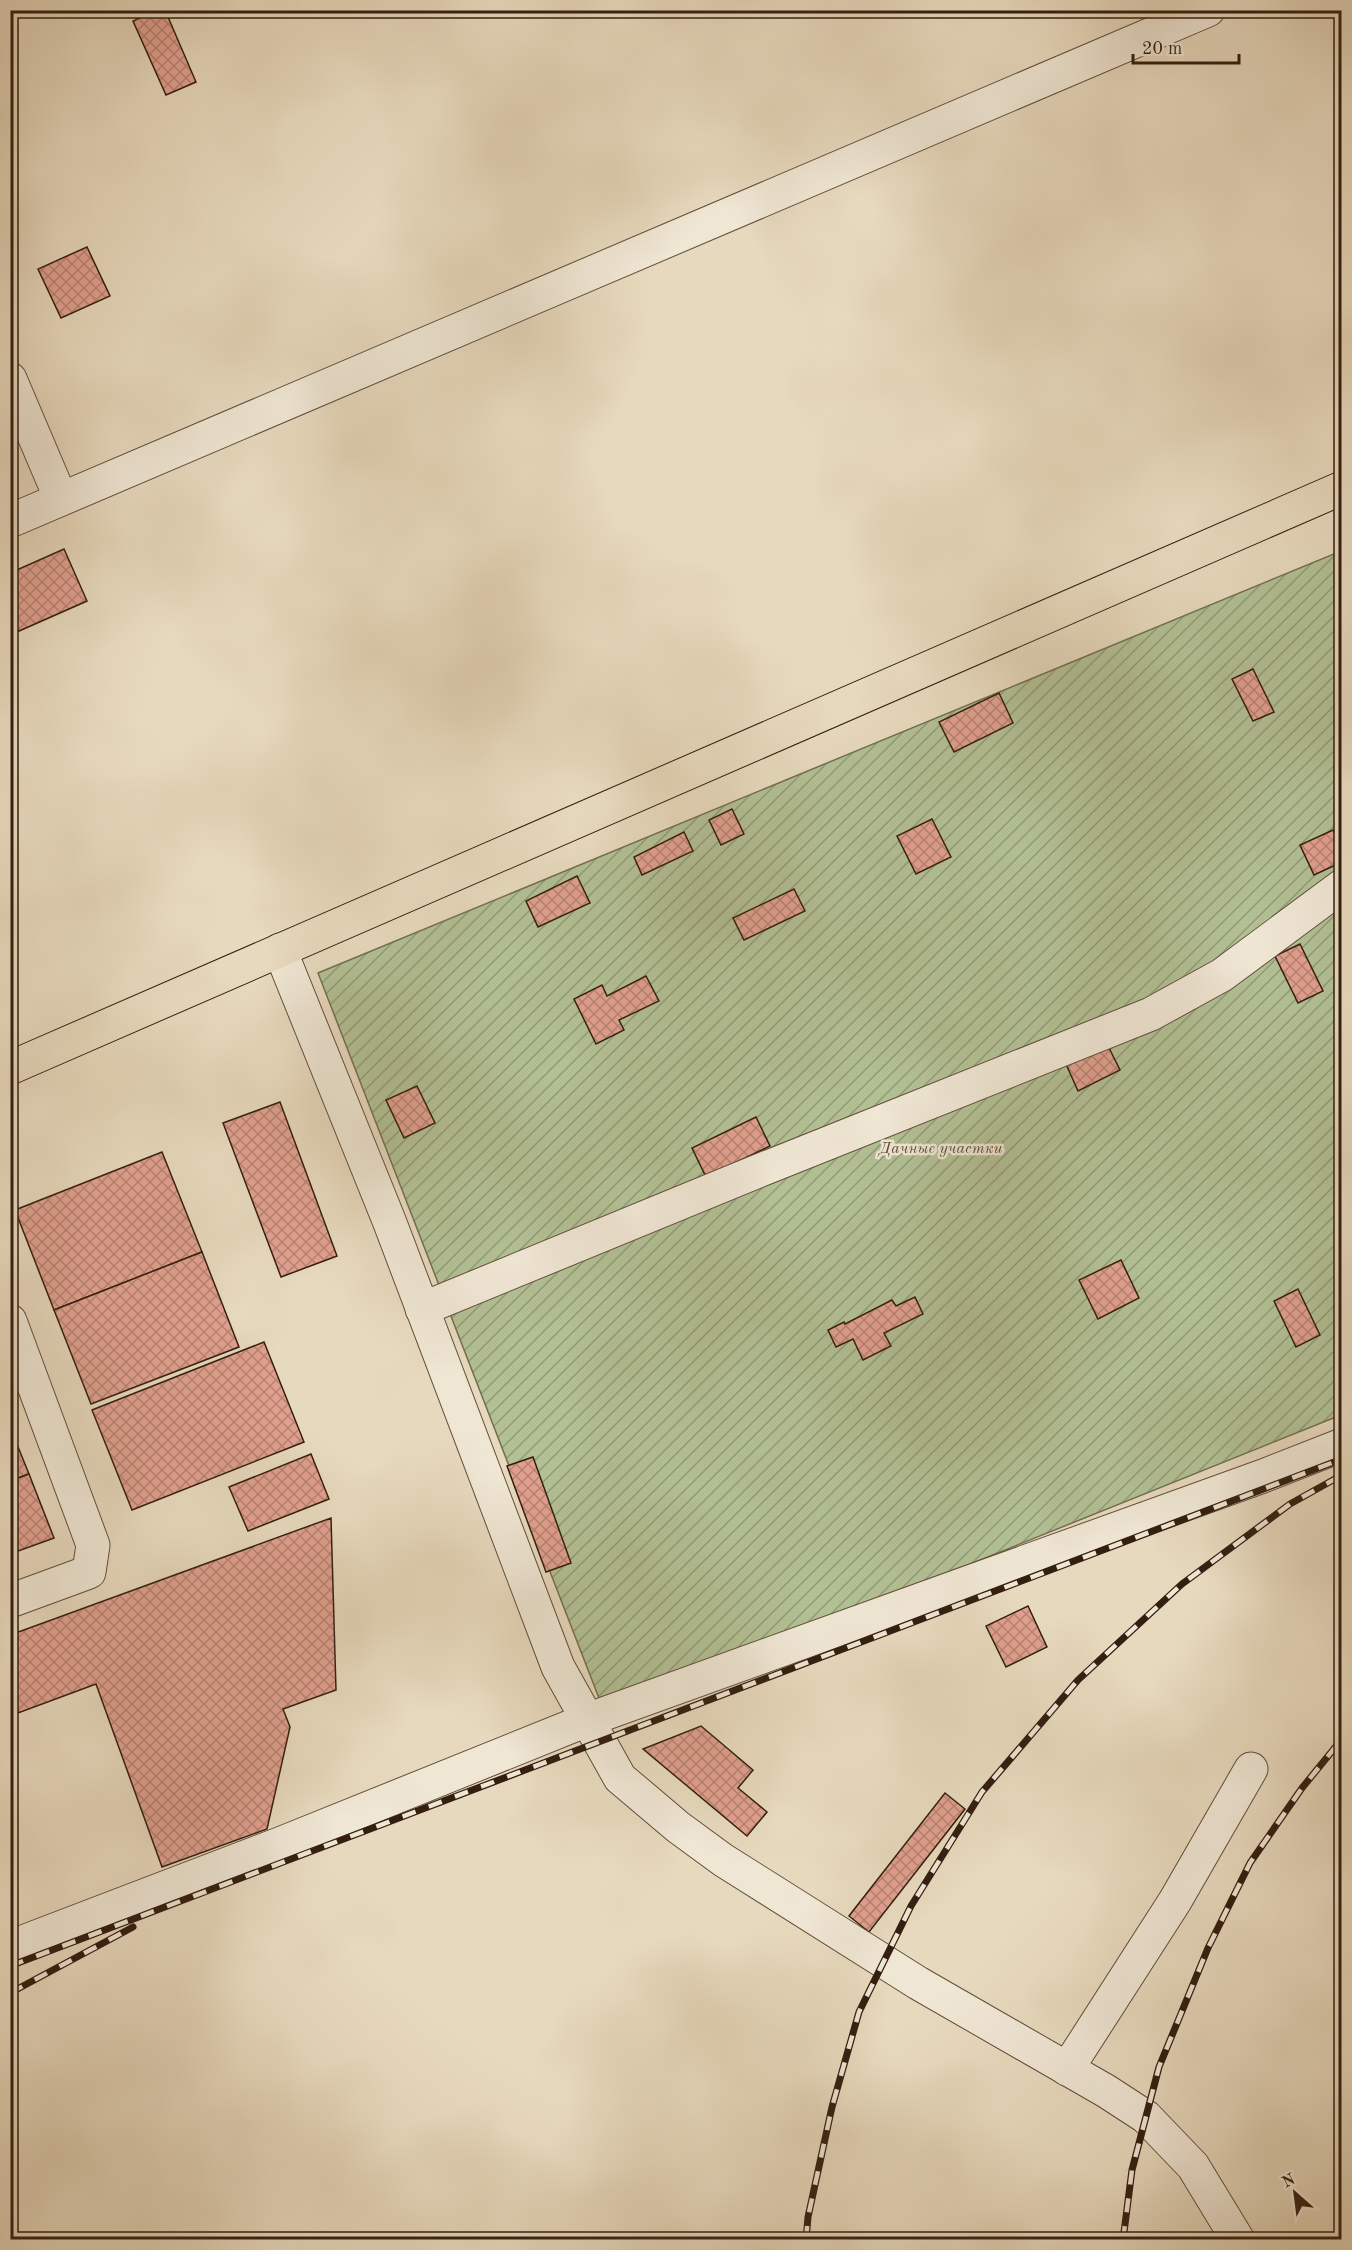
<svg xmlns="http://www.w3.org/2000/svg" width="1352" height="2250" viewBox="0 0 1352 2250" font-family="'Old Standard TT',serif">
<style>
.garden{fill:url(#garden-furrows);stroke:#726f52;stroke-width:1.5}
.building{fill:url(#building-cross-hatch);stroke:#331e10;stroke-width:1.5}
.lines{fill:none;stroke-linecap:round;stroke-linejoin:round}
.minor-casing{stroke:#604d3b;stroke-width:35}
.major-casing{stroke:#331e10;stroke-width:35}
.minor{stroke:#efe6d4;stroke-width:33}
.major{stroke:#e7d9bd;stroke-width:33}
.rail-casing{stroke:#331e10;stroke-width:7}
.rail{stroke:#efe6d4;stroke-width:4.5;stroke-dasharray:14;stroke-linecap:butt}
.labels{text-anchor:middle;stroke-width:5;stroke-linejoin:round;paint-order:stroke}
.park-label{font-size:16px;font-style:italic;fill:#594f38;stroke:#efe6d4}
</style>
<defs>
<pattern id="garden-furrows" width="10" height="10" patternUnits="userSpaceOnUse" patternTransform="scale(1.5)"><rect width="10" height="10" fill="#b2c094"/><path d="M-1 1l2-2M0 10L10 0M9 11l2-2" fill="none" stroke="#919b77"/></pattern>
<pattern id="building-cross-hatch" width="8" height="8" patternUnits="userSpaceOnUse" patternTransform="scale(1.5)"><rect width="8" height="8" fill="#e1a08e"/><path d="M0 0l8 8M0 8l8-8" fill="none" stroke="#b78273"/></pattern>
</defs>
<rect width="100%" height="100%" fill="#e7d9bd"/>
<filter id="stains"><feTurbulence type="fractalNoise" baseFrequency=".00333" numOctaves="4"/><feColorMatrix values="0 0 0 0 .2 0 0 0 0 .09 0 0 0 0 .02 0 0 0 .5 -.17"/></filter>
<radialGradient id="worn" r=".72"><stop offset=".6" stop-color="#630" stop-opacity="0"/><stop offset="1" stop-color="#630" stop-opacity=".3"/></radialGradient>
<!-- garden -->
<polygon class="garden" points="1341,551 1341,1415 604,1711 318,973"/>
<!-- building -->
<g class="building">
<polygon points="156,10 165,10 196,82 166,95 133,21"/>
<polygon points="87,247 110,296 61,318 38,269"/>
<polygon points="64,549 87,601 10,635 10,573"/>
<polygon points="1253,669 1274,712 1253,721 1232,679"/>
<polygon points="999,693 1013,723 954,752 939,722"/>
<polygon points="732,809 744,834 721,845 709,820"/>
<polygon points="932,819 951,857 916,874 897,836"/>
<polygon points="1333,830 1342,848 1342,862 1314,875 1300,845"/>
<polygon points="684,832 693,851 642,875 634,857"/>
<polygon points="577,876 590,903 538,927 526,901"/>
<polygon points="794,889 805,911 744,940 733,918"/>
<polygon points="1300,944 1323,991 1298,1003 1275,956"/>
<polygon points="646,976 659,1001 619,1020 624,1030 596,1044 574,999 602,985 607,996"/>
<polygon points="1107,1044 1120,1070 1078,1091 1066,1064"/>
<polygon points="417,1086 435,1123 404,1138 386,1100"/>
<polygon points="280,1102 337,1256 281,1277 223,1123"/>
<polygon points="756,1117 770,1146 706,1177 692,1148"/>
<polygon points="162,1152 202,1252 54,1310 15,1210"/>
<polygon points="202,1252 239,1347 91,1404 54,1310"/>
<polygon points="1121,1260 1139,1298 1098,1319 1079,1280"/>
<polygon points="1298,1289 1320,1335 1296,1347 1274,1301"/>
<polygon points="915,1297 923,1314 884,1333 891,1346 863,1360 853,1339 836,1347 828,1330 844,1322 845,1324 892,1300 896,1306"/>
<polygon points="264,1342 304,1442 132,1510 92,1410"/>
<polygon points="10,1427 29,1474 10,1481"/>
<polygon points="311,1454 329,1499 248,1531 229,1487"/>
<polygon points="533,1457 571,1563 546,1572 507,1466"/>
<polygon points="29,1474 54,1538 10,1554 10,1481"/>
<polygon points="331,1518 336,1690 283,1709 290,1727 267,1829 162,1867 96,1684 10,1716 10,1635"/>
<polygon points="1028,1606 1047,1647 1006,1667 986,1626"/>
<polygon points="701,1726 753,1770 738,1788 767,1812 747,1836 643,1749"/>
<polygon points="945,1793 965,1809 869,1932 849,1916"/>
</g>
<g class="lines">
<!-- minor casing -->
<g class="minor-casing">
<g id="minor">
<polyline points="10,379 61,499"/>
<polyline points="10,521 1208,10"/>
<polyline points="280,950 390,1223 558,1667 620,1778 678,1827 723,1860 918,1983 1106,2091 1146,2117 1193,2166 1238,2240"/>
<polyline points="422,1309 763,1169 1151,1014 1222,975 1342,886"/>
<polyline points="10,1321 93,1545 89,1572 10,1601"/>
<polyline points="10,1947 277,1845 587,1720 1263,1476 1342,1445"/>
<polyline points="1067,2069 1175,1901 1251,1769"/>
</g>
</g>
<!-- major casing -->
<g class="major-casing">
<polyline id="major" points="10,1068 1342,488"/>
</g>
<!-- minor -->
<use href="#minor" class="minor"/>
<!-- major -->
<use href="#major" class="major"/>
<!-- rail casing -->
<g class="rail-casing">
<g id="rail">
<polyline points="10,1966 1342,1459"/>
<polyline points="10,1993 133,1927"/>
<polyline points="806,2240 808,2217 832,2107 859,2012 911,1906 982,1792 1078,1680 1182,1584 1290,1504 1342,1475"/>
<polyline points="1123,2240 1132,2170 1159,2067 1208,1948 1250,1863 1302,1788 1342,1739"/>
</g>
</g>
<!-- rail -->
<use href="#rail" class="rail"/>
</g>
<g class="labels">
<!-- park labels -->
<g class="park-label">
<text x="941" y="1153">Дачные участки</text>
</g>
</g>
<!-- margin -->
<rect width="1352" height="2250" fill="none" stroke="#e7d9bd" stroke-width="36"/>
<rect x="12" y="12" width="1328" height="2226" fill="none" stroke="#331e10" stroke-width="3"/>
<rect x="18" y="18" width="1316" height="2214" fill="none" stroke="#331e10" stroke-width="1.5"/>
<!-- north arrow -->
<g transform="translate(1295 2193) rotate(332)" stroke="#efe6d4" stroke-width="4.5" paint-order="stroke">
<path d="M0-4.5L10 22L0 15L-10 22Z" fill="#331e10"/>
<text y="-9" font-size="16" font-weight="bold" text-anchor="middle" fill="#331e10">N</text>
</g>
<!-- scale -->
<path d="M1133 54v9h106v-9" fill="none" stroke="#331e10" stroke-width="3"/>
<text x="1142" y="54" font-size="18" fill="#331e10" stroke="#efe6d4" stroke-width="4.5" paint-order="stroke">20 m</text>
<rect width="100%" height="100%" filter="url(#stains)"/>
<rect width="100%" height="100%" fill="url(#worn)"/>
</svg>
